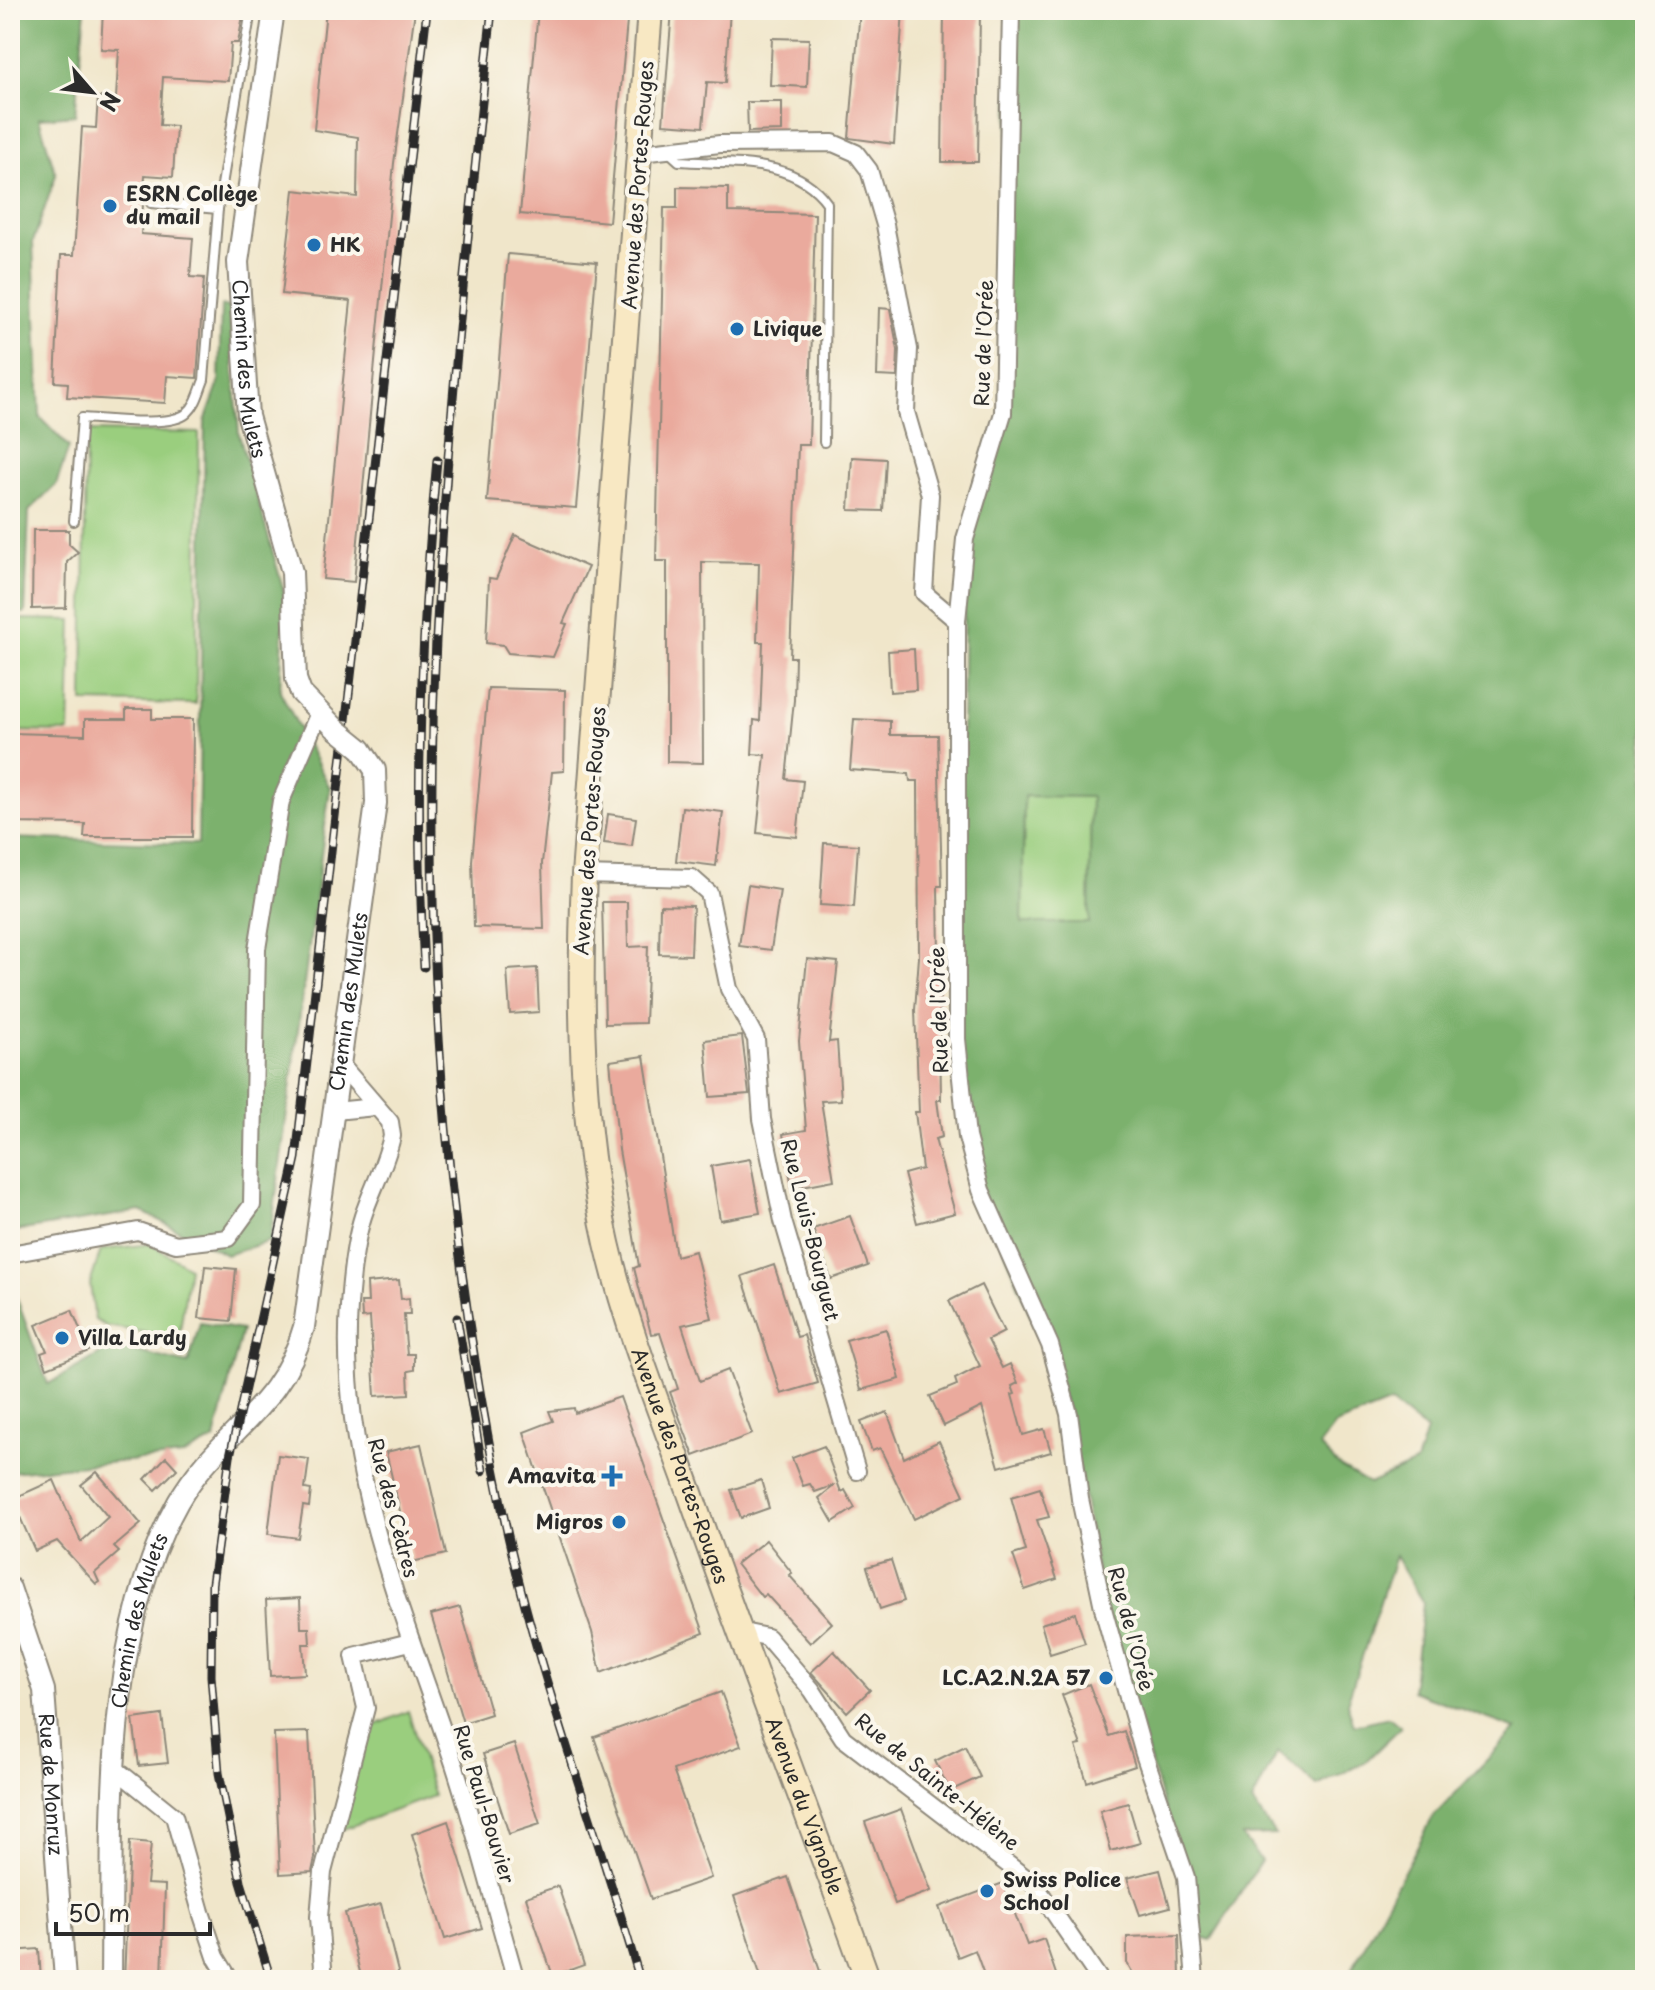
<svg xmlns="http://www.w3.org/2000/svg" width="1655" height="1990" viewBox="0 0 1655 1990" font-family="'Playpen Sans',sans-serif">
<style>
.green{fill:#9ace7e;stroke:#627c54;stroke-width:2}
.forest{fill:#7bb16d;stroke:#536e4c;stroke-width:2;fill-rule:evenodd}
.building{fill:#eaaa9d}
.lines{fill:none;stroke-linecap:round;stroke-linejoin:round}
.service-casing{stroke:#8e887a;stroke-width:12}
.minor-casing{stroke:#8e887a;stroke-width:20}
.tertiary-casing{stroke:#8e887a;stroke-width:24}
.secondary-casing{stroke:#8e887a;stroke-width:28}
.service{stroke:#fff;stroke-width:8}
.minor{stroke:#fff;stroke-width:16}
.tertiary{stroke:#fff;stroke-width:20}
.secondary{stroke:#f8e8c3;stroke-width:24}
.rail-casing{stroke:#2b2b2b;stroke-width:9}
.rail{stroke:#fbf7ec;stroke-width:6;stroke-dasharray:18;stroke-linecap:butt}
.tertiary-bridge-casing{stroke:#8e887a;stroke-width:24;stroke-linecap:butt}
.tertiary-bridge{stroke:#fff;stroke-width:20}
.poi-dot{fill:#1f6fb2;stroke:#fbf7ec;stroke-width:3}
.labels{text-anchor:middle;stroke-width:8;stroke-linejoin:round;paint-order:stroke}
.street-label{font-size:20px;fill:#2b2b2b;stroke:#fbf7ec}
.poi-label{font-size:20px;font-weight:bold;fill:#2b2b2b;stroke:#fbf7ec;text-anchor:start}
</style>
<rect width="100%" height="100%" fill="#fbf7ec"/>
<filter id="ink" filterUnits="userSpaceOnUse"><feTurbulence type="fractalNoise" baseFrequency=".0125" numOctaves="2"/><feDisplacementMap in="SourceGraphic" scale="16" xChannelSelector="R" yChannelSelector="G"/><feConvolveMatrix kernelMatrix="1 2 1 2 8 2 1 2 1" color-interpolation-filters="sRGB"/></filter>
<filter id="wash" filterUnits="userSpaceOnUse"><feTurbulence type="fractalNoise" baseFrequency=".006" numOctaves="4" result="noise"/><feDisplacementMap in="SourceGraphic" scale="32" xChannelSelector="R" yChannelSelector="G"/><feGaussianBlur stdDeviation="1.8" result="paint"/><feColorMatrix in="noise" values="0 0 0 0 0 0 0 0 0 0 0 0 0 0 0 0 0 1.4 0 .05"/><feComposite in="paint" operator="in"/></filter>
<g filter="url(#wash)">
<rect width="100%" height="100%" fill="#f0e6ca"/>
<!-- green -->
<g class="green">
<polygon points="86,431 199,433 196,704 83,702"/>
<polygon points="15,619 72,620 69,732 13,731"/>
<polygon points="1024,795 1091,797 1089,924 1022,923"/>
<polygon points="150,1244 189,1267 179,1338 106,1326 95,1320 90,1284 101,1250"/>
<polygon points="408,1711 434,1796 338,1831 367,1729"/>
</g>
<!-- forest -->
<g class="forest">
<polygon points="10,10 85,10 75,115 39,118 56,175 33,242 40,417 69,447 56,485 29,511 25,613 10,612"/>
<path d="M1011,10H1645V1980H1346L1433,1817L1516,1729L1412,1691L1423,1603L1395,1556L1347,1703L1354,1725L1389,1717L1401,1727L1365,1762L1317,1786L1278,1751L1252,1802L1275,1835L1242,1836L1261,1861L1211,1940L1192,1934L1186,1877L1104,1612L1069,1414L981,1190L957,1039L965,539L1003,413ZM1024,796L1091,797L1089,923H1022ZM1391,1403L1426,1431L1416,1463L1369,1484L1340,1467L1319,1446L1335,1425Z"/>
<polygon points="221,306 229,307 239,434 285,595 280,691 330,788 270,1241 226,1255 141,1211 10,1232 10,838 198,844 205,422 219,383"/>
<polygon points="10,1280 48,1384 114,1346 188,1364 200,1323 242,1330 215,1439 183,1456 10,1472"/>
</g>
<g id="blocks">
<!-- building -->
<g class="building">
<polygon points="103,10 244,10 238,43 231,43 228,81 163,77 160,125 176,126 173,177 145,175 141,234 193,238 190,277 204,278 197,378 167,376 165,403 67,397 68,383 55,382 61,255 74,255 82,127 96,128 98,97 116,98 119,50 101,49"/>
<polygon points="326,10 415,10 394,163 354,582 323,579 351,301 282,294 294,190 357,197 358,137 314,130"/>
<polygon points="538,10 628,10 609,222 520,214"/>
<polygon points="672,10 730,10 725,83 707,82 703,127 663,124"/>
<polygon points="860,10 903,10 894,144 849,138"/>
<polygon points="944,10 980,10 978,162 942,162"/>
<polygon points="772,38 809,39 807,87 770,85"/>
<polygon points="747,102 782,102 782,131 748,132"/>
<polygon points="677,187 728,188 728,212 815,214 809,445 798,445 790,657 795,657 794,700 786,779 803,781 797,837 757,833 765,755 752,754 754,720 760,721 763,642 757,642 759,563 702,562 703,763 667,762 667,561 656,561 664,208 677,208"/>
<polygon points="508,254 597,262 576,508 487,501"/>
<polygon points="879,308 890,309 898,350 897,377 877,376"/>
<polygon points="852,457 886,459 883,511 849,510"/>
<polygon points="33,530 69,530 69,544 78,552 67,562 66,608 32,609"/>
<polygon points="515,535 588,567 563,623 567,624 553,657 508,653 503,645 486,643 489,578 496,579"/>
<polygon points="914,649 916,690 890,692 888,651"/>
<polygon points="488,688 565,690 564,771 552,772 542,863 544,929 474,927 472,861"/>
<polygon points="126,709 152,709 152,719 193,719 192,837 84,837 85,824 10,823 10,733 85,735 85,719 126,719"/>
<polygon points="854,719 890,721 890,735 938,735 942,886 938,886 941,1100 937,1100 942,1137 935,1139 955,1213 917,1223 904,1174 922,1169 915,1112 919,1112 915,1010 919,957 918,781 910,781 909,774 850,770"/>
<polygon points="682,807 723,812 716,866 676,861"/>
<polygon points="608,814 636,818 632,846 604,843"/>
<polygon points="824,843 858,845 854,907 820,905"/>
<polygon points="748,885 780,890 771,950 739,946"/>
<polygon points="602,902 627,902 628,947 648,946 645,1023 605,1024"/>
<polygon points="660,905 693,906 691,955 659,954"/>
<polygon points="807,959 838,962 829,1042 837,1041 841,1100 821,1101 834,1180 792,1188 783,1134 806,1130 799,1041"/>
<polygon points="537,968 539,1012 510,1014 507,970"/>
<polygon points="742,1036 749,1094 710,1097 705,1040"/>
<polygon points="644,1056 676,1256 695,1251 712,1318 682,1325 700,1381 728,1370 752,1434 694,1456 670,1392 678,1389 660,1333 651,1334 634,1268 639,1266 619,1150 610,1061"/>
<polygon points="750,1159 760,1213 720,1220 711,1166"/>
<polygon points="850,1216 868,1266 831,1279 813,1229"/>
<polygon points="774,1265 797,1337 804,1335 818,1383 781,1394 742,1276"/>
<polygon points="205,1266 236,1269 231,1321 199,1318"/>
<polygon points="399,1280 401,1299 409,1298 410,1314 404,1314 405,1334 407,1354 414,1354 414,1370 408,1371 409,1394 375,1396 370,1317 362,1318 361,1302 368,1302 367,1283"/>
<polygon points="981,1285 1004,1332 988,1340 1002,1368 1010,1364 1018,1383 1012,1386 1015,1394 1012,1395 1023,1435 1044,1429 1051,1452 999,1467 982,1407 944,1426 930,1396 957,1385 955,1379 980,1366 949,1301"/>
<polygon points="72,1310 89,1351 47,1368 41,1353 47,1351 36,1325"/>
<polygon points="886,1329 900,1379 861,1390 846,1340"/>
<polygon points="620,1397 704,1633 601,1673 592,1632 524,1432 553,1421 549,1411 574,1408 575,1413"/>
<polygon points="887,1412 904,1458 939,1441 964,1495 914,1519 880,1448 872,1451 861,1422"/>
<polygon points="421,1444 446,1554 412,1562 386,1452"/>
<polygon points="824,1446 841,1492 845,1490 855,1508 833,1522 819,1498 835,1485 815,1492 810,1484 803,1486 792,1458"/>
<polygon points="278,1455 309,1459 305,1489 311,1490 309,1507 303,1506 298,1538 268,1534"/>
<polygon points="166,1457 177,1469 156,1490 145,1479"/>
<polygon points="97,1472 141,1524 114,1547 119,1552 95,1573 99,1582 96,1584 57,1541 35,1551 12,1499 54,1480 81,1542 108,1517 81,1485"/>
<polygon points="761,1480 769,1508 741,1518 731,1490"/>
<polygon points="1040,1488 1049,1517 1037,1520 1057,1579 1025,1590 1013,1555 1026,1551 1011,1497"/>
<polygon points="766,1540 792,1573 789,1575 832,1623 810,1643 766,1594 762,1597 736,1564"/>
<polygon points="891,1560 904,1601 880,1609 867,1567"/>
<polygon points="300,1598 301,1628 309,1628 310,1644 303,1644 305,1674 270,1676 266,1600"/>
<polygon points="460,1607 491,1714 463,1723 431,1615"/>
<polygon points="1075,1613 1085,1643 1050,1654 1041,1624"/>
<polygon points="834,1651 870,1690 847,1712 811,1672"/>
<polygon points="1089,1684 1109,1736 1124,1731 1135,1766 1087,1782 1076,1746 1081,1745 1062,1695"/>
<polygon points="721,1692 741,1746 673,1770 711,1878 651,1899 594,1737"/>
<polygon points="162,1715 168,1763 139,1766 133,1719"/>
<polygon points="309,1732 315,1858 312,1872 280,1874 274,1733"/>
<polygon points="514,1744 540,1824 509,1834 483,1754"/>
<polygon points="965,1746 980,1777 950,1791 935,1761"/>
<polygon points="1128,1803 1140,1843 1111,1851 1100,1811"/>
<polygon points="901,1809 931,1891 895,1904 865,1822"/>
<polygon points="448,1821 482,1928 445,1939 412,1834"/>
<polygon points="130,1841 151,1843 147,1884 165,1885 162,1980 124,1980"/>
<polygon points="1160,1870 1170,1907 1140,1915 1127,1878"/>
<polygon points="788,1877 823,1980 762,1980 734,1896"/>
<polygon points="1003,1883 1027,1945 1044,1939 1058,1980 986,1980 975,1950 958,1957 939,1907"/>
<polygon points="558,1886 584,1965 553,1976 526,1897"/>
<polygon points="381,1904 400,1980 362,1980 345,1913"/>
<polygon points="1179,1935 1180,1980 1137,1980 1127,1963 1127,1937"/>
<polygon points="39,1949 41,1980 10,1980 10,1951"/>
</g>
</g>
</g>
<g filter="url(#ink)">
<use href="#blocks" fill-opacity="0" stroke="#8e887a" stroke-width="2"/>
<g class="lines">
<!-- service casing -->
<g class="service-casing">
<g id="service">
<path d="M668,151L679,161C731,165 794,157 827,203L824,442"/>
<polyline points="151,203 218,209"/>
<path d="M74,521L82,418C106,419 171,428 187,413C197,404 199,392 204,380L218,209L251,10"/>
</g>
</g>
<!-- minor casing -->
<g class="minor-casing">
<g id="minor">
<polyline points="1011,10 1003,413 965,539 957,621 957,1039 967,1137 981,1190 1050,1345 1069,1414 1080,1499 1104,1612 1144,1754 1186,1877 1195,1980"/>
<polyline points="640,153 720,144 833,143 856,153 869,170 885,225 909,349 906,412 930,495 924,593 957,621"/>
<polyline points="584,875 692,878 709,893 729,989 756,1039 762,1119 783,1221 857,1471"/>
<path d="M341,1065L390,1122L392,1136C386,1164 372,1189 363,1216C354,1244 351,1276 349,1306C338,1467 404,1614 454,1764C477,1835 495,1908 516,1980"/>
<polyline points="335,1111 375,1107"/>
<polyline points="10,1254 138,1231 176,1244 228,1238 252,1205 257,949 281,801 319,713"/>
<polyline points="738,1631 767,1637 812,1690 843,1738 1035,1885 1100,1980"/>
<polyline points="113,1767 174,1816 201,1912 216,1957 230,1980"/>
<polyline points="324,1980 319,1917 323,1872 366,1708 354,1656 410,1642"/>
</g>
</g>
<!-- tertiary casing -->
<g class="tertiary-casing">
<g id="tertiary">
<path id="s1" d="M274,10L238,262L248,416L292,572L296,679L301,693L335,728"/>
<path id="s2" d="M10,1588L44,1690L65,1980"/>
<path id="s3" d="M111,1980C113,1827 101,1640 178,1502C217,1433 281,1411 304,1327L376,803L375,770L361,749"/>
</g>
</g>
<!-- secondary casing -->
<g class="secondary-casing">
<g id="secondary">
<path id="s4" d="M650,10L584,875C579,998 580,1124 607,1243C627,1330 661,1412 691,1496C748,1658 810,1819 868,1980"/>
</g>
</g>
<!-- service -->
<use href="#service" class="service"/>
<!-- minor -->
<use href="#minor" class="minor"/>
<!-- tertiary -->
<use href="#tertiary" class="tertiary"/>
<!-- secondary -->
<use href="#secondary" class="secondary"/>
<!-- rail casing -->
<g class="rail-casing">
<g id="rail">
<path d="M492,10C469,219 447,430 436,640C422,929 443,1225 502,1508C535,1669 595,1823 640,1980"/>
<path d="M424,967C414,799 421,628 437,460"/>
<polyline points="457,1318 483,1471"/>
<polyline points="271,1980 241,1882 219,1773 211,1676 212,1584 230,1456 296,1158 427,10"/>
</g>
</g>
<!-- rail -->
<use href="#rail" class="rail"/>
<!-- tertiary-bridge casing -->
<g class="tertiary-bridge-casing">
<polyline id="tertiary-bridge" points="335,728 361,749"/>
</g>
<!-- tertiary-bridge -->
<use href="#tertiary-bridge" class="tertiary-bridge"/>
</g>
</g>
<!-- markers -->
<g class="poi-dot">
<circle cx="110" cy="206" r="8"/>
<circle cx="314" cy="245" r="8"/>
<circle cx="737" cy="329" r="8"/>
<circle cx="62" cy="1338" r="8"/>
<path d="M608 1464h8v8h8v8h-8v8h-8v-8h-8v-8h8z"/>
<circle cx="619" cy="1522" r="8"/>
<circle cx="1106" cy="1678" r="8"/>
<circle cx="987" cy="1891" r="8"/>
</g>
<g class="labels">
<!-- street labels -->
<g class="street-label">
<text transform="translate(638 185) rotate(-86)" y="7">Avenue des Portes-Rouges</text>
<text transform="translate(984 343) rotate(-88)" y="7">Rue de l'Orée</text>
<text dy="7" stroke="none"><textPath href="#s1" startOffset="362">Chemin des Mulets</textPath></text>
<text transform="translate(590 831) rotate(-86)" y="7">Avenue des Portes-Rouges</text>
<text dy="7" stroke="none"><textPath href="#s3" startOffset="1034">Chemin des Mulets</textPath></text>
<text transform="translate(939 1010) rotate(-92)" y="7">Rue de l'Orée</text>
<text transform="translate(810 1230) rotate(76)" y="7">Rue Louis-Bourguet</text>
<text dy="7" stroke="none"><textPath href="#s4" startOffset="1472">Avenue des Portes-Rouges</textPath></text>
<text transform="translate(393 1508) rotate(75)" y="7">Rue des Cèdres</text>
<text dy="7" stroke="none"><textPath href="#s3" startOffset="362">Chemin des Mulets</textPath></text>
<text transform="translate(1131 1629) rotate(75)" y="7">Rue de l'Orée</text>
<text transform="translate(937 1782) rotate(39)" y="7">Rue de Sainte-Hélène</text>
<text dy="7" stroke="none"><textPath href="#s2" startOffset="202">Rue de Monruz</textPath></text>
<text transform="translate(484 1804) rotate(73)" y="7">Rue Paul-Bouvier</text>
<text dy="7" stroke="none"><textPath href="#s4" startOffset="1834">Avenue du Vignoble</textPath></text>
</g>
<!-- poi labels -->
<g class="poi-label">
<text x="126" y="201">ESRN Collège<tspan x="126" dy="23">du mail</tspan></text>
<text x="330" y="252">HK</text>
<text x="753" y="336">Livique</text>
<text x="78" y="1345">Villa Lardy</text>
<text x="596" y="1483" text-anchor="end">Amavita</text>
<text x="603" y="1529" text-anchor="end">Migros</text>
<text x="1090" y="1685" text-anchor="end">LC.A2.N.2A 57</text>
<text x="1003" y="1887">Swiss Police<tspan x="1003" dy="23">School</tspan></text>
</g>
</g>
<!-- margin -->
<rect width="1655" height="1990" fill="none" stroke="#fbf7ec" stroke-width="40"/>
<!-- north arrow -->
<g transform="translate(92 92) rotate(118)" stroke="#fbf7ec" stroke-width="6" paint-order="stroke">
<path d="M0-6L14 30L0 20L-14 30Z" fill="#2b2b2b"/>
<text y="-12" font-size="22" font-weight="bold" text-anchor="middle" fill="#2b2b2b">N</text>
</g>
<!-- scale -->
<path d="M56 1922v12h154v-12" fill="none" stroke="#2b2b2b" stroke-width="4"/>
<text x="68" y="1922" font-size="24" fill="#2b2b2b" stroke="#fbf7ec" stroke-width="6" paint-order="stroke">50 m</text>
</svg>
